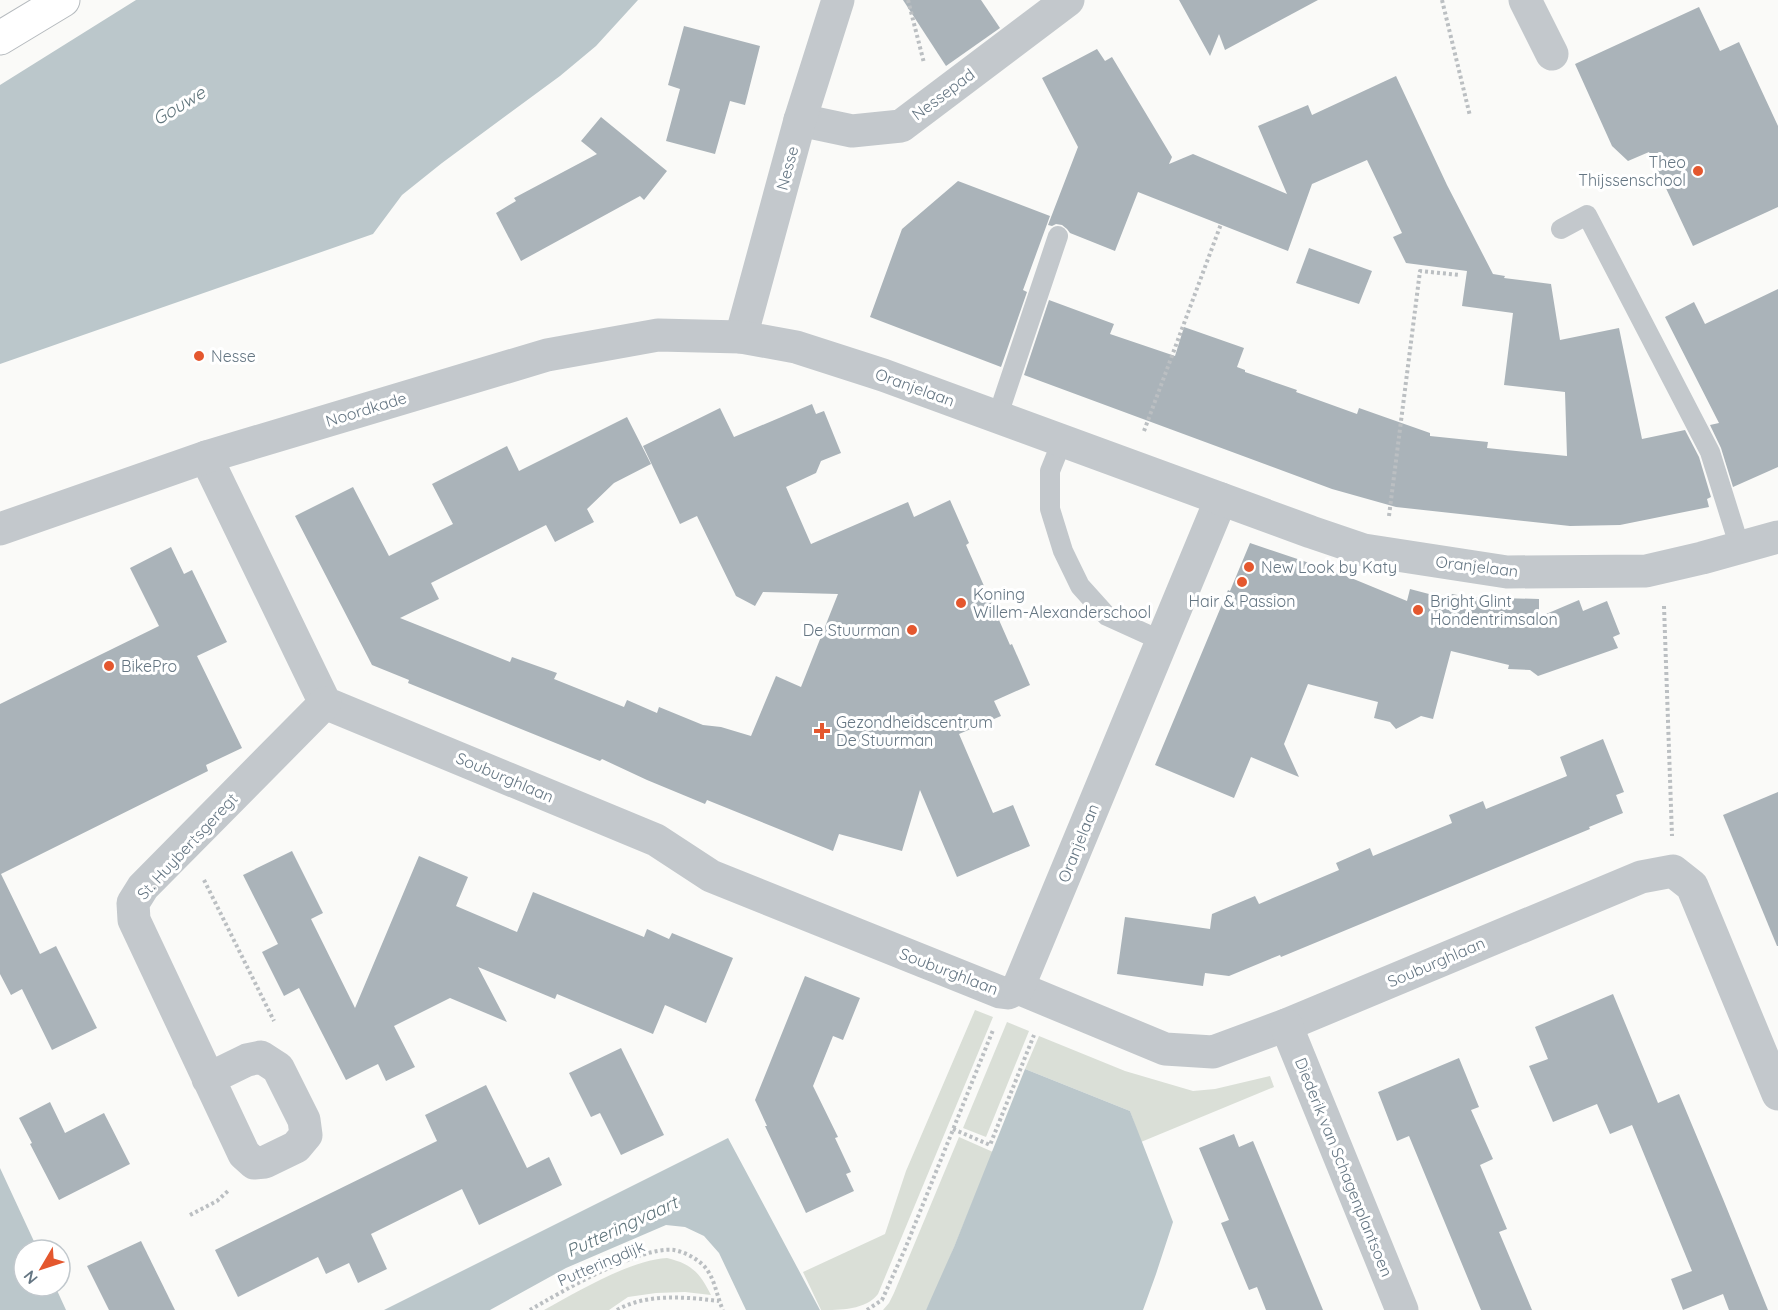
<svg xmlns="http://www.w3.org/2000/svg" width="1778" height="1310" viewBox="0 0 1778 1310" font-family="Quicksand,sans-serif">
<style>
.green{fill:#dadfd7}
.water{fill:#bbc7cb}
.building{fill:#aab3b9}
.lines{fill:none;stroke-linecap:round;stroke-linejoin:round}
.primary-casing{stroke:#b5babe;stroke-width:35}
.path{stroke:#bbbfc2;stroke-width:4;stroke-dasharray:3 3;stroke-linecap:butt}
.service{stroke:#c3c8cc;stroke-width:20}
.minor{stroke:#c3c8cc;stroke-width:33}
.tertiary{stroke:#c3c8cc;stroke-width:33}
.primary{stroke:#fff;stroke-width:33}
.poi-dot{fill:#e4572e;stroke:#fff;stroke-width:2}
.labels{text-anchor:middle;stroke-width:6;stroke-linejoin:round;paint-order:stroke}
.street-label{font-size:16px;fill:#657683;stroke:#fff}
.poi-label{font-size:16px;fill:#657683;stroke:#fff;text-anchor:start}
.water-label{font-size:18px;font-style:italic;fill:#60757c;stroke:#fff}
</style>
<rect width="100%" height="100%" fill="#fafaf8"/>
<!-- green -->
<g class="green">
<path d="M975,1010L993,1017L878,1294C866,1310 840,1310 821,1310L803,1272L885,1234L906,1171Z"/>
<polygon points="1007,1022 1029,1031 986,1137 963,1128"/>
<polygon points="1039,1036 1125,1071 1193,1091 1215,1089 1270,1076 1274,1087 1141,1142 1130,1111 1025,1069"/>
<polygon points="959,1137 993,1152 937,1289 926,1310 883,1310 889,1303 894,1293"/>
<path d="M667,1258C692,1264 700,1273 711,1295L685,1292L656,1293L628,1297L609,1310H544C577,1292 630,1260 667,1258Z"/>
</g>
<!-- water -->
<g class="water">
<polygon points="136,0 638,0 596,46 560,76 442,163 402,195 373,234 0,364 0,85"/>
<polygon points="1025,1069 1130,1111 1173,1222 1156,1274 1143,1310 926,1310 954,1247"/>
<polygon points="728,1138 820,1310 746,1310 719,1253 704,1236 685,1227 666,1225 566,1268 490,1310 384,1310"/>
<polygon points="0,1168 38,1250 24,1250 24,1286 55,1286 66,1310 0,1310"/>
</g>
<!-- building -->
<g class="building">
<polygon points="903,0 981,0 1000,28 946,66"/>
<polygon points="1179,0 1318,0 1225,50 1219,34 1210,56"/>
<polygon points="1699,7 1720,51 1739,42 1778,126 1778,207 1693,246 1649,152 1628,161 1612,146 1575,64"/>
<polygon points="684,26 760,46 745,105 730,101 715,154 666,141 680,89 668,85"/>
<polygon points="1097,49 1105,61 1112,57 1172,157 1169,164 1193,154 1287,194 1258,126 1308,105 1312,115 1396,76 1447,185 1493,274 1505,276 1504,278 1551,284 1560,340 1619,328 1642,439 1685,430 1699,457 1711,497 1707,499 1709,507 1620,525 1570,526 1396,507 1332,489 1024,375 1049,300 1114,324 1110,334 1175,356 1184,327 1244,348 1237,367 1245,370 1245,372 1297,390 1296,392 1357,414 1359,408 1430,433 1430,436 1488,442 1487,448 1567,456 1565,392 1504,385 1513,313 1462,306 1467,271 1406,263 1393,237 1402,233 1367,160 1312,184 1288,251 1138,192 1115,251 1070,233 1067,229 1062,225 1056,224 1052,226 1048,225 1078,147 1042,78"/>
<polygon points="601,117 667,171 644,200 640,196 521,261 496,213 516,201 514,198 597,154 581,141"/>
<polygon points="958,181 1050,216 1023,290 1027,292 1001,367 870,317 902,229"/>
<polygon points="1309,248 1372,271 1359,304 1296,283"/>
<polygon points="1778,289 1778,467 1733,487 1721,448 1710,425 1719,423 1665,317 1694,302 1705,324"/>
<polygon points="812,404 816,414 824,411 841,453 821,461 816,473 786,487 811,544 908,502 914,517 950,500 969,543 966,545 1010,645 1012,644 1030,685 994,701 1001,716 959,734 993,813 1013,805 1030,846 957,877 920,790 902,851 839,834 833,851 707,800 705,804 647,780 602,759 600,761 408,683 409,680 372,665 295,516 353,487 389,556 453,524 432,484 507,446 519,471 627,417 651,464 614,483 587,509 594,522 555,542 546,525 431,583 439,599 400,618 510,662 512,657 557,673 554,679 624,707 627,700 657,713 659,707 703,725 721,727 751,736 776,676 801,687 838,594 763,592 755,606 736,596 697,516 680,524 643,446 720,408 734,437"/>
<polygon points="1250,543 1339,573 1407,601 1410,589 1448,599 1452,594 1468,597 1539,599 1539,617 1579,600 1583,611 1607,601 1620,634 1613,637 1618,648 1538,676 1530,670 1508,669 1509,665 1451,651 1433,719 1421,716 1396,729 1390,722 1374,718 1378,702 1308,684 1284,744 1299,777 1251,757 1234,798 1155,765 1228,590 1230,591"/>
<polygon points="171,547 184,574 192,570 227,642 197,656 242,748 206,765 208,771 1,874 40,954 56,946 97,1028 52,1050 22,989 11,995 0,974 0,704 159,626 130,568"/>
<polygon points="1603,739 1624,792 1616,795 1623,813 1589,827 1590,829 1281,957 1280,955 1229,976 1205,973 1203,986 1117,974 1125,917 1210,929 1212,914 1255,896 1259,904 1339,870 1336,863 1370,848 1373,856 1452,823 1449,815 1483,801 1486,809 1567,776 1560,757"/>
<polygon points="1778,792 1778,946 1777,946 1723,815"/>
<polygon points="292,851 323,913 311,919 355,1008 419,856 468,877 456,906 517,932 533,892 644,937 647,929 669,939 672,933 733,958 706,1023 665,1005 653,1034 557,994 555,999 478,967 507,1022 450,998 394,1026 415,1067 386,1081 378,1064 346,1080 299,988 284,996 262,952 278,944 243,875"/>
<polygon points="805,976 860,998 843,1040 833,1036 813,1086 838,1137 835,1138 851,1172 846,1174 854,1191 806,1213 765,1126 767,1126 755,1100"/>
<polygon points="1613,994 1658,1103 1679,1094 1723,1199 1768,1310 1729,1310 1723,1294 1683,1310 1671,1279 1692,1271 1632,1125 1610,1134 1597,1104 1553,1122 1529,1066 1548,1059 1535,1027"/>
<polygon points="621,1048 664,1135 621,1155 600,1113 591,1117 569,1073"/>
<polygon points="1459,1058 1479,1107 1471,1110 1493,1159 1480,1165 1507,1229 1499,1232 1532,1310 1481,1310 1409,1136 1397,1141 1378,1092"/>
<polygon points="486,1085 527,1168 549,1157 562,1185 479,1225 462,1189 371,1234 387,1269 358,1283 349,1263 326,1274 318,1257 238,1297 215,1250 437,1141 425,1115"/>
<polygon points="50,1102 65,1133 104,1113 130,1164 59,1200 30,1144 32,1143 19,1118"/>
<polygon points="1234,1134 1239,1147 1253,1141 1323,1310 1266,1310 1257,1287 1249,1290 1221,1223 1229,1220 1199,1148"/>
<polygon points="141,1241 175,1310 109,1310 87,1266"/>
</g>
<g class="lines">
<!-- primary casing -->
<g class="primary-casing">
<polyline id="primary" points="0,38 63,0"/>
</g>
<!-- path -->
<g class="path">
<polyline points="908,0 924,63"/>
<polyline points="1442,0 1470,116"/>
<polyline points="1144,431 1221,224"/>
<polyline points="1389,516 1420,271 1460,275"/>
<polyline points="1664,606 1672,836"/>
<polyline points="204,880 274,1021"/>
<polyline points="953,1129 990,1145 1034,1035"/>
<polyline points="190,1215 217,1201 229,1190"/>
<path d="M530,1310C561,1292 639,1246 674,1250C684,1252 694,1257 702,1264C715,1276 716,1295 723,1310"/>
<path d="M617,1310C647,1293 686,1297 719,1301"/>
<polyline points="867,1310 882,1300 905,1249 993,1030"/>
</g>
<!-- service -->
<g class="service">
<polyline points="1561,229 1587,215 1710,452 1740,548"/>
<polyline points="997,418 1058,236"/>
<polyline points="1062,441 1050,471 1050,509 1063,551 1080,586 1107,616 1162,641"/>
</g>
<!-- minor -->
<g class="minor">
<polyline points="1525,0 1552,54"/>
<polyline points="800,120 852,131 901,126 1068,0"/>
<polyline points="741,337 800,120 838,0"/>
<polyline points="206,457 325,703 656,840 711,876 1000,992 1008,993 1018,988 1165,1049 1213,1052 1286,1025 1641,877 1673,871 1692,886 1778,1094"/>
<polyline points="1018,988 1221,499"/>
<polyline points="1286,1025 1402,1310"/>
<polyline points="208,1079 247,1060 261,1057 278,1068 304,1120 306,1135 296,1147 265,1162 254,1163 244,1154 134,920 133,903 143,887 325,703"/>
</g>
<!-- tertiary -->
<polyline class="tertiary" points="0,529 206,457 547,355 658,335 741,337 796,347 883,375 1311,532 1364,550 1507,572 1646,571 1702,558 1778,537"/>
<!-- primary -->
<use href="#primary" class="primary"/>
</g>
<!-- markers -->
<g class="poi-dot">
<circle cx="1698" cy="171" r="6"/>
<circle cx="199" cy="356" r="6"/>
<circle cx="1249" cy="567" r="6"/>
<circle cx="1242" cy="582" r="6"/>
<circle cx="961" cy="603" r="6"/>
<circle cx="1418" cy="610" r="6"/>
<circle cx="912" cy="630" r="6"/>
<circle cx="109" cy="666" r="6"/>
<path d="M819 722h6v6h6v6h-6v6h-6v-6h-6v-6h6z"/>
</g>
<g class="labels">
<!-- street labels -->
<g class="street-label">
<text transform="translate(943 94) rotate(-37)" y="6">Nessepad</text>
<text transform="translate(787 168) rotate(-75)" y="6">Nesse</text>
<text transform="translate(915 387) rotate(20)" y="6">Oranjelaan</text>
<text transform="translate(366 409) rotate(-17)" y="6">Noordkade</text>
<text transform="translate(1477 566) rotate(7)" y="6">Oranjelaan</text>
<text transform="translate(505 777) rotate(23)" y="6">Souburghlaan</text>
<text transform="translate(1078 843) rotate(-68)" y="6">Oranjelaan</text>
<text transform="translate(187 846) rotate(-47)" y="6">St. Huybertsgeregt</text>
<text transform="translate(1436 962) rotate(-23)" y="6">Souburghlaan</text>
<text transform="translate(949 971) rotate(21)" y="6">Souburghlaan</text>
<text transform="translate(1344 1167) rotate(68)" y="6">Diederik van Schagenplantsoen</text>
<text transform="translate(601 1263) rotate(-23)" y="6">Putteringdijk</text>
</g>
<!-- poi labels -->
<g class="poi-label">
<text x="1686" y="168" text-anchor="end">Theo<tspan x="1686" dy="18">Thijssenschool</tspan></text>
<text x="211" y="362">Nesse</text>
<text x="1261" y="573">New Look by Katy</text>
<text x="973" y="600">Koning<tspan x="973" dy="18">Willem-Alexanderschool</tspan></text>
<text x="1242" y="607" text-anchor="middle">Hair &amp; Passion</text>
<text x="1430" y="607">Bright Glint<tspan x="1430" dy="18">Hondentrimsalon</tspan></text>
<text x="900" y="636" text-anchor="end">De Stuurman</text>
<text x="121" y="672">BikePro</text>
<text x="836" y="728">Gezondheidscentrum<tspan x="836" dy="18">De Stuurman</tspan></text>
</g>
<!-- water labels -->
<g class="water-label">
<text transform="translate(179 106) rotate(-31)" y="6">Gouwe</text>
<text transform="translate(622 1227) rotate(-25)" y="6">Putteringvaart</text>
</g>
</g>
<!-- north arrow -->
<g transform="translate(42 1268) rotate(231)"><circle r="28" fill="#ffffff" stroke="#c1c8cd" stroke-width="1.5"/>
<path d="M0-4.5L10 22L0 15L-10 22Z" fill="#e4572e"/>
<text y="-9" font-size="16" font-weight="bold" text-anchor="middle" fill="#657683">N</text>
</g>
</svg>
